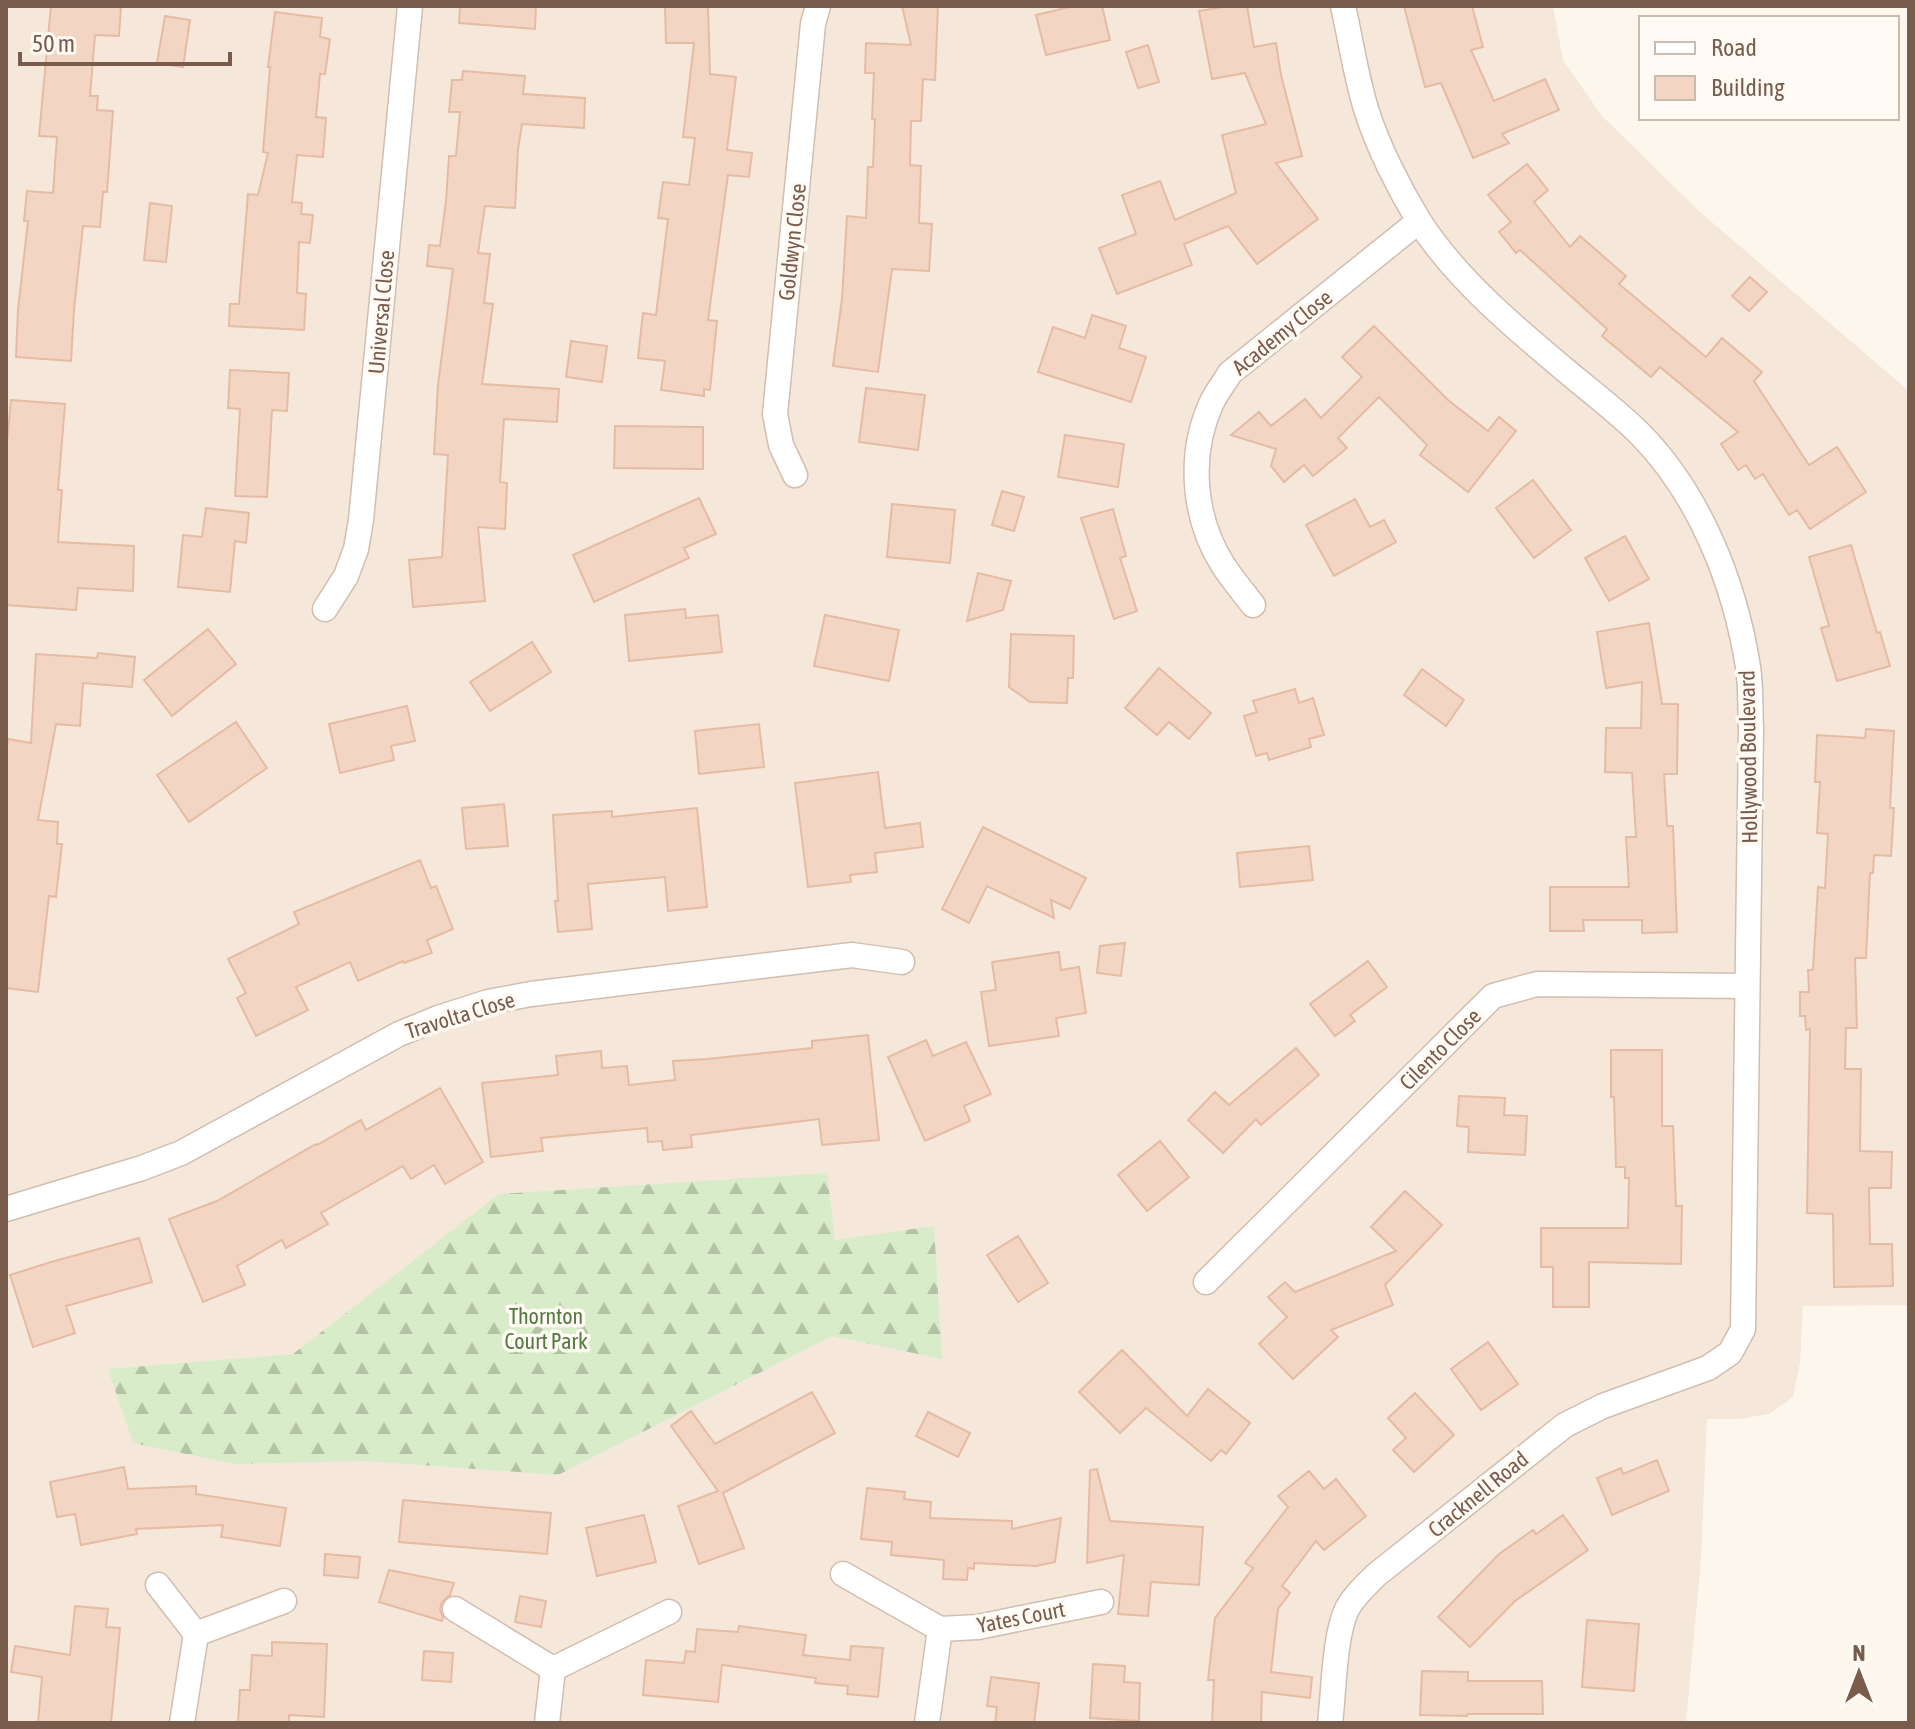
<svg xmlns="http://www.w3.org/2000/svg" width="1915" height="1729" viewBox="0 0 1915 1729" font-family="'Asap Condensed',sans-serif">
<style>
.residential{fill:#f5e8da}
.forest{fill:url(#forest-firs)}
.building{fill:#f3d5c3;stroke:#e6bba3;stroke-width:2}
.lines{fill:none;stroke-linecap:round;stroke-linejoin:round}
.minor-casing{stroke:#d1beb0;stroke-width:27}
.minor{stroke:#fff;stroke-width:24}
.labels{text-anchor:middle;stroke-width:7;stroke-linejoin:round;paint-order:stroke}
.street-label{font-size:22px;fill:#7a5c4d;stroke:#fffaf3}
.park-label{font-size:22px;fill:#537a41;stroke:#fffaf3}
</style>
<defs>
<pattern id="forest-firs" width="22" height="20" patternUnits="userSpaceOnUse" patternTransform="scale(2)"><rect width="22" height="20" fill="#d8ecc9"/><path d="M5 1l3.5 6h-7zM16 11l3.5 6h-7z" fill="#b4c2a5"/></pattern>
</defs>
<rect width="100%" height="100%" fill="#fdf6ec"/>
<!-- residential -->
<polygon class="residential" points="6,6 1553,6 1563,60 1602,116 1700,212 1909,391 1909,1305 1803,1306 1800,1363 1793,1397 1769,1414 1739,1419 1707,1419 1701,1559 1686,1723 6,1723"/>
<!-- forest -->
<polygon class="forest" points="827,1173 835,1240 934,1226 942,1359 832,1336 558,1475 366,1461 235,1464 133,1443 108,1369 293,1354 499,1194"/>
<!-- building -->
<g class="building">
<polygon points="51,6 121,6 119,36 95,35 90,96 98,96 97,110 113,111 107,192 103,192 100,227 83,226 74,310 71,361 16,357 18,310 28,221 24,221 27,191 53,193 57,137 39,136"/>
<polygon points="460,6 536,6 535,29 459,23"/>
<polygon points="665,6 708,6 710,74 736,77 727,150 752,153 749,177 728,175 708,320 717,321 710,390 704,389 704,396 661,390 665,361 638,358 643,313 656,315 668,219 658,218 663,182 689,185 695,138 683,137 694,43 666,43"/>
<polygon points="902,6 938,6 935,80 923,79 921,121 911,121 910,165 921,166 919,223 932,224 929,271 892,269 878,372 833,366 842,299 847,216 866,218 868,167 873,167 875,119 872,119 874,73 865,73 866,43 911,45"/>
<polygon points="1074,6 1102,6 1110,40 1046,55 1036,15"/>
<polygon points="1229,6 1247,6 1254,47 1276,43 1281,75 1302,156 1276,163 1318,219 1257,264 1228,226 1184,244 1192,265 1117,294 1099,248 1136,234 1122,195 1160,181 1175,220 1236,193 1222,135 1266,124 1245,73 1212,79 1199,11"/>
<polygon points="1404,6 1472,6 1483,47 1471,50 1494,101 1545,79 1559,110 1502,134 1509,143 1473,158 1441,83 1425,87"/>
<polygon points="275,12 322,18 320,37 330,39 325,74 320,74 316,117 326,118 323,157 297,155 292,202 302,203 301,214 313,215 310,243 299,242 297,293 306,294 304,330 229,326 230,304 239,304 248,194 258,195 268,153 263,152 270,67 268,67"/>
<polygon points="165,16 190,20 183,67 157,63"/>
<polygon points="1148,45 1159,82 1138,88 1126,52"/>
<polygon points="463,71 525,76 523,94 585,98 584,128 522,124 518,149 515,208 485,206 478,253 490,254 484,303 493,304 482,384 559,389 557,422 504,419 500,482 507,483 505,529 478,527 485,601 413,607 409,560 442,557 448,455 434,454 438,385 453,269 427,266 429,245 440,246 446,201 449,156 456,156 460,112 449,112 452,80 462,80"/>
<polygon points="1527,164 1548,190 1534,202 1570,247 1580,236 1626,276 1619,284 1706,357 1722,338 1762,372 1754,381 1809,465 1837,447 1866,492 1810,529 1797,510 1789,515 1763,474 1755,479 1746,465 1738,470 1721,444 1738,432 1660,367 1651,377 1602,336 1607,329 1520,250 1516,253 1499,232 1511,222 1488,195"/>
<polygon points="150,203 172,206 166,262 144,260"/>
<polygon points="1750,277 1767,292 1749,311 1732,296"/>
<polygon points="1092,315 1126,326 1119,348 1146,357 1131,402 1038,372 1053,327 1085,338"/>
<polygon points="1374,326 1448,400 1488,431 1499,417 1516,431 1468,492 1420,455 1427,445 1379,397 1338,438 1347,448 1313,476 1304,465 1284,482 1271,466 1276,449 1231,435 1259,412 1271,426 1305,399 1321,418 1362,377 1342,357"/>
<polygon points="571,341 607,346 602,382 566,377"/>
<polygon points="230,370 289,373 287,411 272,410 267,497 235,496 240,409 228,408"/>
<polygon points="866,388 925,395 918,450 859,442"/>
<polygon points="11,400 65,404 58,490 62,490 58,542 134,546 133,591 78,588 76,610 6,605 6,454"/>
<polygon points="615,426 703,427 703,469 614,468"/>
<polygon points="1065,435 1124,444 1118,487 1058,477"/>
<polygon points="1533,480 1571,530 1534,558 1496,508"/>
<polygon points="1002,491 1024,497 1014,531 992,525"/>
<polygon points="699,498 716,534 684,548 689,558 594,602 573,555"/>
<polygon points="1355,499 1370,527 1384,520 1396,542 1334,576 1306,525"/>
<polygon points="892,504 955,510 950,563 887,557"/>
<polygon points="206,508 249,513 246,543 235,541 230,592 178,587 183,535 202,537"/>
<polygon points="1113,509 1126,556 1120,558 1137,611 1114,619 1081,518"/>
<polygon points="1625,536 1649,579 1609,601 1585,558"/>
<polygon points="1851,545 1877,633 1880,632 1890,666 1837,681 1821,628 1829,626 1809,557"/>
<polygon points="978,573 1011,581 1003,610 967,621"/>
<polygon points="685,609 686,618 718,615 722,652 629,661 625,615"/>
<polygon points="825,615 899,630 889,681 814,666"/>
<polygon points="1649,623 1662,704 1678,704 1677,774 1664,774 1667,826 1673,826 1677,932 1642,933 1642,920 1583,920 1584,931 1550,931 1550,887 1629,887 1626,837 1636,837 1632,773 1605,772 1606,728 1641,728 1642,682 1606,688 1597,632"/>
<polygon points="208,629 236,664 172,716 144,680"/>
<polygon points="1011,634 1074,636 1073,678 1068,678 1067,703 1030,702 1009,687"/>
<polygon points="532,642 551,672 490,711 470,682"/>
<polygon points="98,653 135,657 132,687 83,683 80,726 56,724 38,820 58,822 57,844 62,844 56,897 49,896 38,992 6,988 6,751 8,739 31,743 36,654 97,658"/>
<polygon points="1159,668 1211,713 1189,739 1169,722 1157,735 1125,708"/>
<polygon points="1422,669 1464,700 1446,726 1404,695"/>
<polygon points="1295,689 1299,703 1313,698 1324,735 1309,739 1311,747 1269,760 1267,753 1256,756 1244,716 1257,712 1253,701"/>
<polygon points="407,706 415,741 391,746 394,760 340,773 329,724"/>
<polygon points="236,722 267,768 189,822 157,775"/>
<polygon points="759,724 764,767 699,774 695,731"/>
<polygon points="1866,729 1894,731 1890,808 1894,808 1891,856 1874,855 1873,873 1870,873 1866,958 1855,958 1857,1028 1846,1028 1845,1069 1861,1069 1860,1151 1892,1152 1891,1188 1869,1188 1870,1244 1892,1244 1893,1286 1834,1287 1833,1214 1807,1213 1810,1029 1806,1030 1805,1016 1800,1016 1800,992 1809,992 1808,970 1813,970 1818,887 1825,888 1828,834 1817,833 1820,782 1815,782 1817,735 1865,738"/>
<polygon points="878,772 885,828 920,823 923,847 875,853 877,872 850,875 851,882 808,887 795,783"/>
<polygon points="504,804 508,846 466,849 462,808"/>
<polygon points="697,808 707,907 668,911 665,877 588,884 592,929 558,932 555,901 558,901 553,815 612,811 612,817"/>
<polygon points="983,827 1086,878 1070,909 1051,900 1054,918 987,886 969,923 942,909"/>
<polygon points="1309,846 1313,880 1240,887 1237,853"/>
<polygon points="420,860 431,888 436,886 453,929 427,940 432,953 404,963 403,961 358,981 350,962 296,987 308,1010 256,1036 237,998 246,993 228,959 299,924 294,912"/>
<polygon points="1125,943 1121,976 1097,973 1100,946"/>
<polygon points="1059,952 1061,970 1079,967 1086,1013 1056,1018 1059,1036 989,1046 981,992 996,990 992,962"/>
<polygon points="1368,961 1387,987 1350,1015 1355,1021 1335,1036 1310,1004"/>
<polygon points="868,1035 879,1140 822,1145 819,1119 691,1135 692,1147 663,1150 662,1141 648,1142 647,1128 541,1138 543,1151 491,1157 482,1083 558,1075 556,1056 601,1051 602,1068 627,1066 629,1085 675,1080 673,1061 707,1059 812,1048 812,1041"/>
<polygon points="926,1040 933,1056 966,1042 991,1094 964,1106 970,1121 925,1141 888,1057"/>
<polygon points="1296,1048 1319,1075 1261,1125 1256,1119 1223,1153 1188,1120 1215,1092 1229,1105"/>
<polygon points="1611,1050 1662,1050 1662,1126 1673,1126 1676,1206 1682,1206 1681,1264 1589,1262 1589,1307 1553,1307 1553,1267 1541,1267 1541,1228 1628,1228 1629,1178 1625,1178 1625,1167 1616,1167 1614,1097 1611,1097"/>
<polygon points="440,1088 483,1162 445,1184 434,1165 411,1179 403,1166 321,1213 328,1224 286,1248 282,1240 237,1266 245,1285 203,1302 169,1219 217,1201 316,1144 317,1145 361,1120 366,1130"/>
<polygon points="1459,1096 1505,1098 1504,1115 1527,1116 1525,1155 1468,1152 1469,1127 1457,1126"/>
<polygon points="1160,1141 1189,1177 1147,1211 1118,1175"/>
<polygon points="1405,1191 1442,1225 1385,1285 1393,1305 1331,1330 1338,1337 1293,1379 1259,1344 1287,1317 1268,1297 1285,1282 1295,1292 1396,1251 1371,1227"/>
<polygon points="1018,1236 1048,1283 1018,1302 987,1255"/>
<polygon points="139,1238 152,1282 66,1306 75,1333 33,1347 10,1275 51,1262"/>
<polygon points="1488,1342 1518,1384 1481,1410 1451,1369"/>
<polygon points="1122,1350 1187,1416 1208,1389 1250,1423 1226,1454 1221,1450 1211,1461 1146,1408 1120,1433 1079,1392"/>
<polygon points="812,1392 835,1433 723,1493 744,1548 699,1564 678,1506 718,1491 671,1426 691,1411 715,1444"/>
<polygon points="1415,1393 1454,1435 1414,1472 1393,1450 1406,1438 1388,1418"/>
<polygon points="928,1412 970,1433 958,1457 916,1436"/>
<polygon points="1657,1460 1669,1491 1612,1515 1597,1478 1621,1468 1623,1474"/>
<polygon points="124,1467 128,1489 196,1486 196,1494 286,1508 280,1546 221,1537 223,1525 136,1529 137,1534 81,1545 75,1514 57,1517 50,1482"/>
<polygon points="1097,1469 1110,1521 1203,1527 1199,1585 1151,1582 1148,1616 1118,1614 1124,1555 1087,1563 1090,1470"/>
<polygon points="1309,1471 1324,1489 1336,1479 1366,1516 1324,1550 1316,1541 1282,1586 1290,1593 1278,1609 1271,1672 1312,1677 1310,1698 1262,1692 1261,1723 1212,1723 1214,1680 1208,1680 1215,1618 1253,1568 1245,1563 1288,1507 1278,1496"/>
<polygon points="867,1488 905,1492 904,1499 931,1502 930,1518 1012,1521 1012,1529 1061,1518 1055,1562 1036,1566 974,1563 974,1569 968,1568 967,1580 943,1579 944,1560 891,1555 892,1542 861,1539"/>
<polygon points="403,1500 551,1513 547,1554 399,1542"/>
<polygon points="644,1515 656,1562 597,1576 586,1528"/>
<polygon points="1563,1515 1588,1550 1515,1601 1470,1647 1438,1617 1499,1554 1533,1530 1536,1534"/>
<polygon points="325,1554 360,1557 358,1578 324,1575"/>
<polygon points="389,1570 454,1583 450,1595 442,1602 440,1609 443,1618 442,1621 379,1602"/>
<polygon points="520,1596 546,1601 541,1627 515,1622"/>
<polygon points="75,1606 108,1609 106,1627 120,1628 111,1723 38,1723 42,1677 11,1672 15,1646 70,1655"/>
<polygon points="1587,1620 1639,1624 1634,1691 1582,1687"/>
<polygon points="739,1626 806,1635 803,1655 850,1660 851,1646 883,1648 878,1697 847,1694 848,1686 815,1683 816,1678 722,1665 718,1702 643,1695 646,1660 684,1663 686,1651 695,1652 697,1629 738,1632"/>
<polygon points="272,1642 327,1644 324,1717 289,1715 289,1723 238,1723 240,1690 250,1690 252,1655 272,1656"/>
<polygon points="424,1651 453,1653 451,1682 422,1680"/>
<polygon points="1093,1664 1125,1666 1124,1682 1140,1683 1139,1721 1090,1718"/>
<polygon points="1422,1671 1468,1672 1468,1681 1542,1681 1543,1714 1467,1714 1467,1716 1420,1715"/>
<polygon points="991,1677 1039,1683 1034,1723 995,1723 997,1707 987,1706"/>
</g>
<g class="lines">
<!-- minor casing -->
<g class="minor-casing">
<g id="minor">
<polyline points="795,475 781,445 775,414 813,24 818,6"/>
<path d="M1253,605C1243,592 1232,579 1223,565C1193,518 1188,455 1211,404C1216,393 1224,383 1230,373L1419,221"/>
<polyline points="325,609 346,576 356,549 361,520 410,6"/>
<polyline points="6,1209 142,1168 181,1153 399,1034 438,1018 488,1002 531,994 852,955 902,962"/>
<polyline points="1206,1282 1493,996 1537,984 1747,986"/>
<polyline points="843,1574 940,1629 978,1627 1101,1602"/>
<polyline points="158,1585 196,1634"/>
<polyline points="455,1609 553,1669"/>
<polyline points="196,1634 284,1601"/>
<polyline points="553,1669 669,1612"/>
<polyline points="182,1723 196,1634"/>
<polyline points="547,1723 553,1669"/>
<polyline points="927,1723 940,1629"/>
<path d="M1330,1723C1334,1692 1334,1636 1347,1609C1354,1596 1365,1586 1376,1575L1565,1425L1603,1406L1708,1368L1730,1353L1743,1329L1751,727C1750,707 1751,686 1748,667C1735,584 1700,495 1640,434C1621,415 1598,397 1576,379C1522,334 1457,281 1419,221C1400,190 1378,147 1367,112C1356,78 1351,41 1343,6"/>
</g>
</g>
<!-- minor -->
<use href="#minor" class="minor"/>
</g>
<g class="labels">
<!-- street labels -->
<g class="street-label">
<text transform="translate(792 242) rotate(-84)" y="8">Goldwyn Close</text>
<text transform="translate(381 312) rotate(-85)" y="8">Universal Close</text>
<text transform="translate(1282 332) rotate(-39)" y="8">Academy Close</text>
<text transform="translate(1748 757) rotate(-91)" y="8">Hollywood Boulevard</text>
<text transform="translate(460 1015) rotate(-17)" y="8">Travolta Close</text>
<text transform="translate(1440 1049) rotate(-45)" y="8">Cilento Close</text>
<text transform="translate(1478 1494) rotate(-39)" y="8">Cracknell Road</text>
<text transform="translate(1021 1617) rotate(-11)" y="8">Yates Court</text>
</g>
<!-- park labels -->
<g class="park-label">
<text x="546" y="1324">Thornton<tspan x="546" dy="25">Court Park</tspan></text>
</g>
</g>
<!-- border -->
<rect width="1915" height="1729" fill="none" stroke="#7a5c4d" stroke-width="16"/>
<!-- legend -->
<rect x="1639" y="16" width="260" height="104" fill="#fffaf3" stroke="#cabbb1" stroke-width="2"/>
<rect x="1655" y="42" width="40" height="12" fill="#ffffff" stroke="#cabbb1" stroke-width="2"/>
<text x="1711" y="56" font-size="24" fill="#7a5c4d">Road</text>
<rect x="1655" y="76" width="40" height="24" fill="#f3d5c3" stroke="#cabbb1" stroke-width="2"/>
<text x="1711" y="96" font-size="24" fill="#7a5c4d">Building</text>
<!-- north arrow -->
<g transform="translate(1859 1673)" stroke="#fffaf3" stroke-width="6" paint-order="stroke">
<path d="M0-6L14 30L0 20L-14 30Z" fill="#7a5c4d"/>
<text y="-12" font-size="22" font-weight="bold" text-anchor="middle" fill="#7a5c4d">N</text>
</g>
<!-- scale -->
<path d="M20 52v12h210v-12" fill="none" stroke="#7a5c4d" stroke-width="4"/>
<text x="32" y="52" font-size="24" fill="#7a5c4d" stroke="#fffaf3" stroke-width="6" paint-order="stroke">50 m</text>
</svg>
